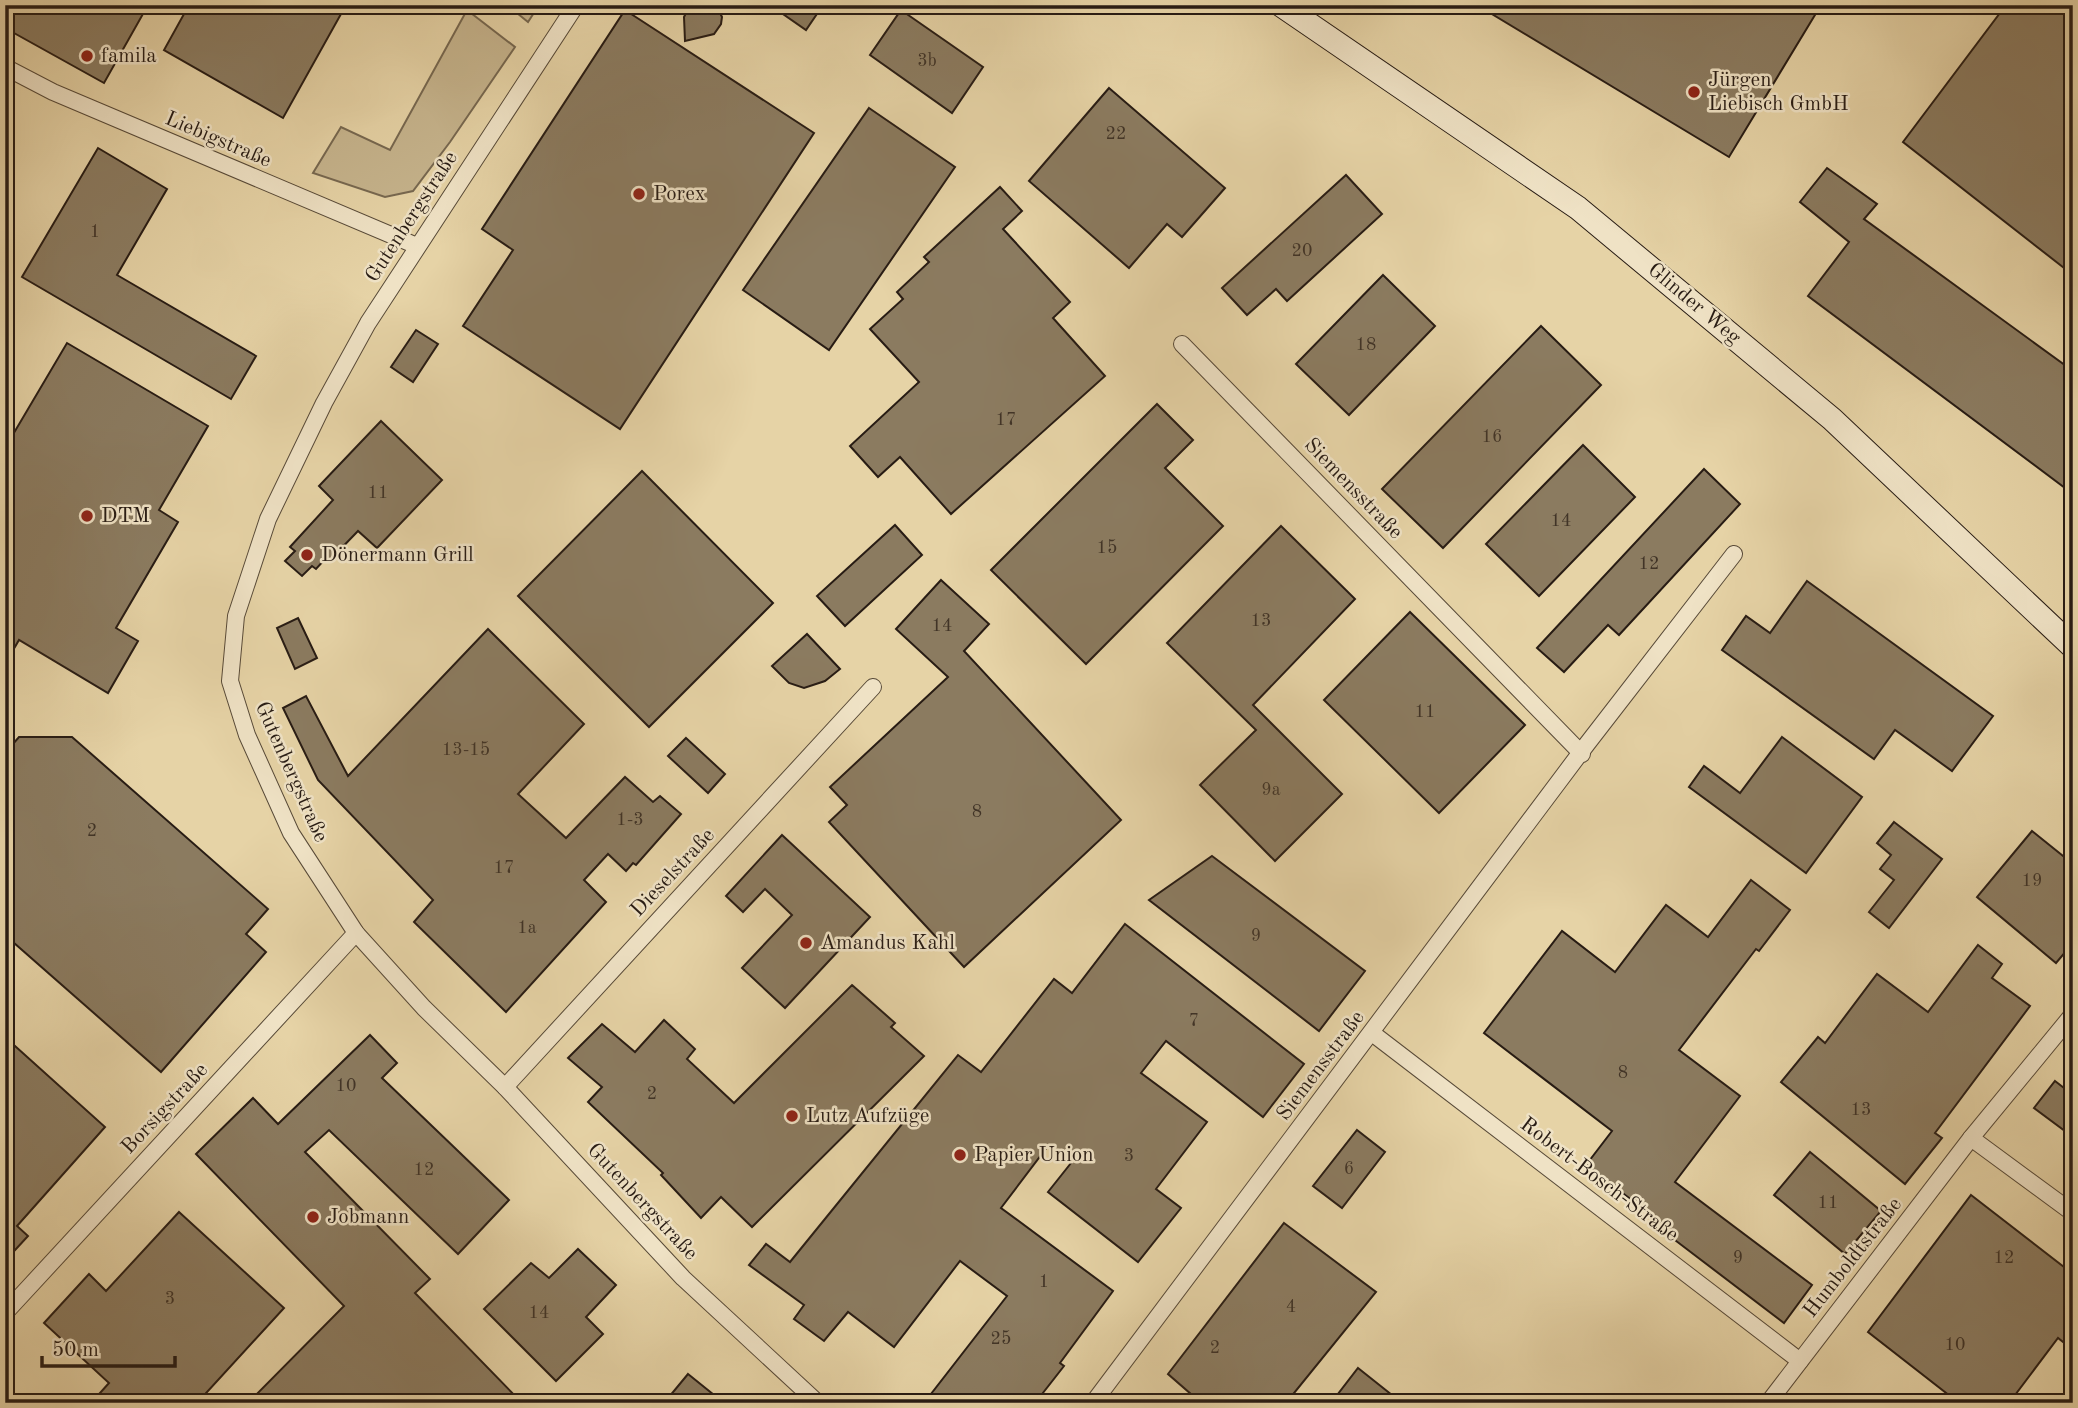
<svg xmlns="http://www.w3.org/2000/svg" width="2078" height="1408" font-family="'Old Standard TT',serif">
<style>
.green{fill:#c6b48d;stroke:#776850;stroke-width:2}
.building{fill:#8b7b60;stroke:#281c14;stroke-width:2}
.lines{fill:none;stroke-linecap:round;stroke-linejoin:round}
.street-casing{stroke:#584a38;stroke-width:18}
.secondary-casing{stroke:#281c14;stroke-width:25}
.street{stroke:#efe2c5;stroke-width:16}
.secondary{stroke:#efe2c5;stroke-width:23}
.poi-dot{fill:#8f2418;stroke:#efe2c5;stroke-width:2.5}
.labels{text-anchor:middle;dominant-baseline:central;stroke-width:5;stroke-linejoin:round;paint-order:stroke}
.number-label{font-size:18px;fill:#413427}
.poi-label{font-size:21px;fill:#281c14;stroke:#efe2c5;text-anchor:start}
.street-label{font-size:21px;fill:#281c14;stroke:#efe2c5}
</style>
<rect width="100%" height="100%" fill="#e6d3a6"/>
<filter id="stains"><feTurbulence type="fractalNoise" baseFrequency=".00286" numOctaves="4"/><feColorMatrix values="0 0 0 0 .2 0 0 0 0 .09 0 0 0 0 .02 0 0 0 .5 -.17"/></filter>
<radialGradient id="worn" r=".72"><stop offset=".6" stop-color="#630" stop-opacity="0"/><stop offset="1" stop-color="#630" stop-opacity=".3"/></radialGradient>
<g class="green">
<polygon points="507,5 539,5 528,22"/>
<polygon points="467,10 515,47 450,142 413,191 385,197 313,173 341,127 390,150"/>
</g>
<g class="building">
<polygon points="5,5 148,5 104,83 5,28"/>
<polygon points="189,5 346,5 283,118 164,50"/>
<polygon points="690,5 716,5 722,17 721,24 714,34 685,41 684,17"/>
<polygon points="770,5 823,5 806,30"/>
<polygon points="1477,5 1821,5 1729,157"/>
<polygon points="2006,5 2073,5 2073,275 1903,142"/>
<polygon points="625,10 814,133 620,429 463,326 513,250 482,229"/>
<polygon points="901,10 983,67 952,113 870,55"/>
<polygon points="1109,88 1225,188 1182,237 1167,224 1129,268 1029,181"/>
<polygon points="869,108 955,167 829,350 743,290"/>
<polygon points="98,148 167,189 117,275 256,356 231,399 22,277"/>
<polygon points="1827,168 1877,204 1864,219 2073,371 2073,494 1808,296 1849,242 1800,202"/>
<polygon points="1346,175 1382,214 1287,301 1276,289 1247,315 1222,288"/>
<polygon points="1000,187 1022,211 1003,229 1070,302 1053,318 1105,376 951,514 900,457 878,477 850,446 919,382 870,329 903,299 897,292 929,262 924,257"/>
<polygon points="1383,275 1435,326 1349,415 1296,364"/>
<polygon points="1541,326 1601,385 1443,548 1382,489"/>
<polygon points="416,330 438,344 413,382 391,367"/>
<polygon points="67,343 208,426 159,510 178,522 116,628 138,641 108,693 19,640 5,664 5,448"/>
<polygon points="1157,404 1193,440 1165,468 1223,526 1086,664 991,570"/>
<polygon points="381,421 442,480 377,548 358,531 329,561 326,558 316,569 312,566 302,576 285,561 295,551 290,547 333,500 319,486"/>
<polygon points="1583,445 1635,497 1539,596 1486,544"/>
<polygon points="1704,469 1740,504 1619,635 1608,625 1564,672 1537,648"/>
<polygon points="642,471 773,603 649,727 518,596"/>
<polygon points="895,525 922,555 845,626 817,596"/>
<polygon points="1281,526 1355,599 1253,705 1342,794 1275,861 1200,785 1256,730 1167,643"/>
<polygon points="941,580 989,624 964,651 1121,820 964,967 829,822 847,805 830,787 948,677 896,629"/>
<polygon points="1807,581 1993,716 1952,771 1895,730 1874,759 1722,650 1746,616 1770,633"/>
<polygon points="1410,612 1525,725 1439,813 1324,700"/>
<polygon points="298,618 317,658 295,669 277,628"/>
<polygon points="488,629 584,724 518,794 566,838 625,777 653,802 660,796 681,814 636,865 633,863 626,871 608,854 584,880 606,902 506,1012 414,922 433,900 318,780 283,708 306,696 348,776"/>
<polygon points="807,634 840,669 825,681 804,688 789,683 772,666"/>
<polygon points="19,737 72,737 268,909 246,934 266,952 161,1072 5,935 5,753"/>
<polygon points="1782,737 1862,797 1806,873 1689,787 1704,766 1740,793"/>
<polygon points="686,738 725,774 708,793 668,756"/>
<polygon points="1894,822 1942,859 1889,928 1869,912 1894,880 1880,869 1891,855 1877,843"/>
<polygon points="2032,831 2073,864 2073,943 2056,963 1977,897"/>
<polygon points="782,835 870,917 785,1008 742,968 792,915 765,889 743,912 726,896"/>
<polygon points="1212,856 1365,971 1319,1031 1149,900"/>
<polygon points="1751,880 1790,910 1759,951 1756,949 1679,1050 1740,1096 1675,1182 1812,1285 1784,1323 1663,1231 1667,1227 1586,1165 1612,1131 1484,1033 1562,931 1615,972 1666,905 1708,937"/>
<polygon points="1125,924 1304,1064 1263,1117 1166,1041 1141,1073 1207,1122 1156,1189 1181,1208 1138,1262 1048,1192 1071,1163 1048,1146 1001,1208 1113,1291 1060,1363 1064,1366 1035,1403 924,1403 1007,1296 960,1261 894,1347 848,1312 824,1341 794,1319 804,1305 749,1265 766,1244 790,1262 958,1055 981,1072 1054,979 1072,993"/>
<polygon points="1978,945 2002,964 1992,978 2030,1006 1935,1133 1942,1138 1905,1184 1781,1082 1818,1037 1825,1043 1877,974 1928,1012"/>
<polygon points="852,985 895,1023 891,1027 924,1056 752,1227 721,1197 701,1218 661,1175 663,1173 588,1102 602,1087 568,1058 602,1024 635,1052 664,1020 695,1049 687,1059 734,1103"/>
<polygon points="370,1035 397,1063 382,1078 509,1200 458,1254 329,1130 305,1152 430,1279 415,1293 522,1403 248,1403 344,1306 196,1154 253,1098 278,1124"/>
<polygon points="5,1037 105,1127 17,1226 28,1236 5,1261"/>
<polygon points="2055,1081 2073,1095 2073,1137 2034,1108"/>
<polygon points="1357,1130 1385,1152 1342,1208 1313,1186"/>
<polygon points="1810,1152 1881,1211 1845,1254 1774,1195"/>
<polygon points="1971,1195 2073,1274 2073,1350 2058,1338 2009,1403 1959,1403 1868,1332"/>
<polygon points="179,1212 284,1308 197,1403 91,1403 109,1383 44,1323 89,1274 106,1291"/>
<polygon points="1284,1223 1376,1292 1286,1403 1186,1403 1192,1395 1168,1374"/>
<polygon points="578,1249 616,1285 586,1317 603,1334 556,1381 484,1309 531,1263 549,1278"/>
<polygon points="1358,1368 1402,1403 1331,1403"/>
<polygon points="688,1374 724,1403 664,1403"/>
</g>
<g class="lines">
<g class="street-casing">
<g id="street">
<polyline points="576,5 368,323 324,403 268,519 236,616 230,681 247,735 291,833 356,933 424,1008 505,1087 683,1278 818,1403"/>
<polyline points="5,67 53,92 417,246"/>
<polyline points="1182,344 1582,754"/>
<polyline points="1372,1033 1800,1361"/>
<polyline points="505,1087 873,687"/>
<polyline points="1971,1138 2073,1213"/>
<polyline points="5,1313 356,933"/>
<polyline points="1093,1403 1587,744 1734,554"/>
<polyline points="1768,1403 1971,1138 2073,1014"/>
</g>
</g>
<g class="secondary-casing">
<polyline id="secondary" points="1281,5 1578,208 1832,419 2073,647"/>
</g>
<use href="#street" class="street"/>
<use href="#secondary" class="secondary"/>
</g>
<g class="poi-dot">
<circle cx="87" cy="56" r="7"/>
<circle cx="1694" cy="92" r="7"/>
<circle cx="639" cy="194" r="7"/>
<circle cx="87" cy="516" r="7"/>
<circle cx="307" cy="555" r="7"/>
<circle cx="806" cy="943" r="7"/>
<circle cx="792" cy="1116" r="7"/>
<circle cx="960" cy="1155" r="7"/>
<circle cx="313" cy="1217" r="7"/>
</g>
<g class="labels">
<g class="number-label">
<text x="927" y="61">3b</text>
<text x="1116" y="134">22</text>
<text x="95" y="232">1</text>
<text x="1302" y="251">20</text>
<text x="1366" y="345">18</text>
<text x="1006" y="420">17</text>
<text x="1492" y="437">16</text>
<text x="378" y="493">11</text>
<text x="1561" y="521">14</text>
<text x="1107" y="548">15</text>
<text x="1649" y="564">12</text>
<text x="1261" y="621">13</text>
<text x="942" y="626">14</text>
<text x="1425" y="712">11</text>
<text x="466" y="750">13-15</text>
<text x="1271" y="790">9a</text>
<text x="977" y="812">8</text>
<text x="630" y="820">1-3</text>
<text x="92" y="831">2</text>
<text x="504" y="868">17</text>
<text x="2032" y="881">19</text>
<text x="527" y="928">1a</text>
<text x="1256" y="936">9</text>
<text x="1194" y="1021">7</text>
<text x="1623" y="1073">8</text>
<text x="346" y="1086">10</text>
<text x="652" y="1094">2</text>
<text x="1861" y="1110">13</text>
<text x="1129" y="1156">3</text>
<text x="1349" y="1169">6</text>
<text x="424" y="1170">12</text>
<text x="1828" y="1203">11</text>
<text x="1738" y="1258">9</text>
<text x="2004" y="1258">12</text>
<text x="1044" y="1282">1</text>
<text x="170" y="1299">3</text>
<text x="1291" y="1307">4</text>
<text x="539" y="1313">14</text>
<text x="1001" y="1339">25</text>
<text x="1955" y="1345">10</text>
<text x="1215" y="1348">2</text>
</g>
<g class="poi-label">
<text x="101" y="56">famila</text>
<text x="1708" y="80">Jürgen<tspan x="1708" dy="24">Liebisch GmbH</tspan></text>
<text x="653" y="194">Porex</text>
<text x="101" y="516">DTM</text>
<text x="321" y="555">Dönermann Grill</text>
<text x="820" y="943">Amandus Kahl</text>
<text x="806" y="1116">Lutz Aufzüge</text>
<text x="974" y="1155">Papier Union</text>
<text x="327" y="1217">Jobmann</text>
</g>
<g class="street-label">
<text transform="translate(218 140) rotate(23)">Liebigstraße</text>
<text transform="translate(412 217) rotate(-57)">Gutenbergstraße</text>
<text transform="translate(1694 304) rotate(40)">Glinder Weg</text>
<text transform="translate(1353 489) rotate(46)">Siemensstraße</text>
<text transform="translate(291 772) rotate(66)">Gutenbergstraße</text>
<text transform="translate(673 873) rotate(-47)">Dieselstraße</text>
<text transform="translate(1321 1066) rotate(-53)">Siemensstraße</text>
<text transform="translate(165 1109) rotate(-47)">Borsigstraße</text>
<text transform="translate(1599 1180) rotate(37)">Robert-Bosch-Straße</text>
<text transform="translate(642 1202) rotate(47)">Gutenbergstraße</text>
<text transform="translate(1853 1258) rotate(-52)">Humboldtstraße</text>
</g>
</g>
<rect width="2078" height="1408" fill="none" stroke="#e6d3a6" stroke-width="28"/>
<rect x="7" y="7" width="2064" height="1394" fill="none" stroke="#281c14" stroke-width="3.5"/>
<rect x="14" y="14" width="2050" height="1380" fill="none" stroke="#281c14" stroke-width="2"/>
<path d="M42 1356v10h133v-10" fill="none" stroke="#281c14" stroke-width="3.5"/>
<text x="52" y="1356" font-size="21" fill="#281c14" stroke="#efe2c5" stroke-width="5" paint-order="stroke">50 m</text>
<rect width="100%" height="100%" filter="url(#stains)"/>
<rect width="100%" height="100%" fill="url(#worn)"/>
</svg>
